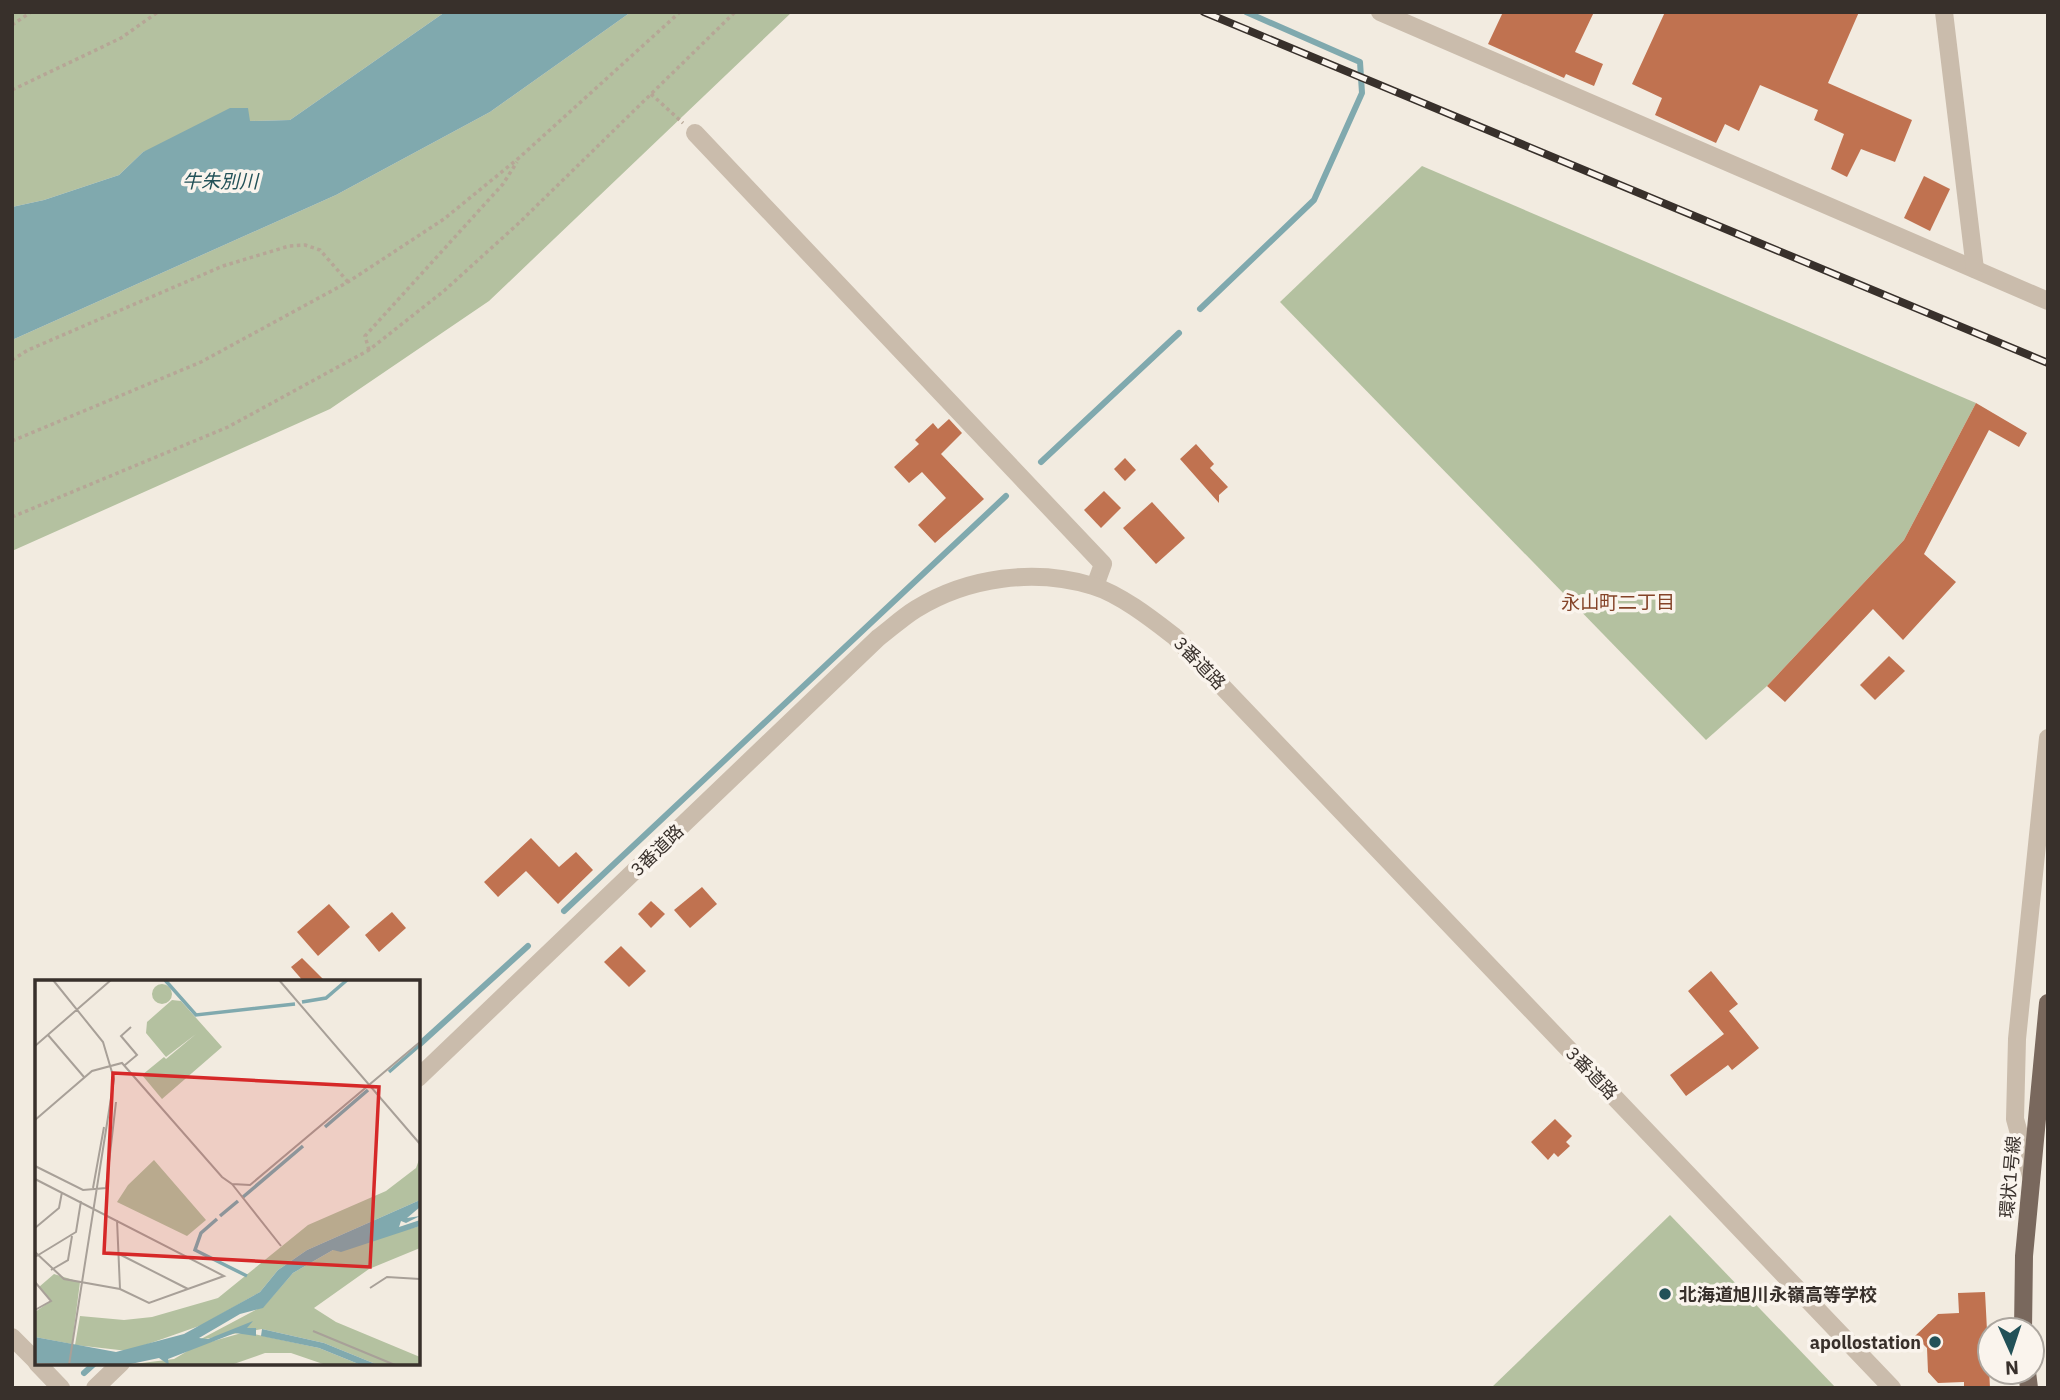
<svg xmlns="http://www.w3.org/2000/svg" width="2060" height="1400" font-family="'IBM Plex Sans','Noto Sans JP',sans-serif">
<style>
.green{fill:#b4c1a0}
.water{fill:#80a9ae}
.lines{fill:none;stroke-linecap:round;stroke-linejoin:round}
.stream{stroke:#80a9ae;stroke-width:6}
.building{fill:#c07250}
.path{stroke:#b6a696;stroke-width:3.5;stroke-dasharray:3.5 3.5;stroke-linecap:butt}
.minor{stroke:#cabcac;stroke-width:18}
.tertiary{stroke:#cabcac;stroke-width:18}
.primary{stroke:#79685d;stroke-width:18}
.rail-casing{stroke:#38302b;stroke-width:8}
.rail{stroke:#faf4ed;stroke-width:5;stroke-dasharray:16;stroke-linecap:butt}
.poi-dot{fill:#225158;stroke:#faf4ed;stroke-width:2.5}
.labels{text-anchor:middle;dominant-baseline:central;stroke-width:7;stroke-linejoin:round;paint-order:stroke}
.street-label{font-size:18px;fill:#38302b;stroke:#faf4ed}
.poi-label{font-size:18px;font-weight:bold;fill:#38302b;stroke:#faf4ed;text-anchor:start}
.water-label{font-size:19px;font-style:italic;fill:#225158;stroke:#faf4ed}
.neighbourhood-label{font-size:19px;fill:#844328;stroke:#faf4ed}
.inset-river{fill:none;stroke:#80a9ae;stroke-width:3.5}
.inset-road{fill:none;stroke:#a8a098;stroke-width:2}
.view{fill:#d62828;fill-opacity:0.15;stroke:#d62828;stroke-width:3.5}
.inset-edge{fill:none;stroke:#38302b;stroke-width:3.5}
</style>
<rect width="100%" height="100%" fill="#f2ebe0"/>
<g class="green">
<polygon points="12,12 445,12 290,120 250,121 143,152 119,175 44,200 12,207"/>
<polygon points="631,12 792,12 489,301 330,409 12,551 12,340 336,195 490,112"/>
<polygon points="1422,166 1976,403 1904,540 1767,686 1706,740 1280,302"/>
<polygon points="1670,1215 1836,1388 1491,1388"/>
</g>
<polygon class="water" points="445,12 631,12 490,112 336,195 12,340 12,207 44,200 119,175 143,152 230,108 248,108 250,121 290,120"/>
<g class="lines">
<g class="stream">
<polyline points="1200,309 1314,200 1362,93 1360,62 1246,12"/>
<polyline points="1041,462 1179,333"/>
<polyline points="564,911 1006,496"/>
<polyline points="420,1044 528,946"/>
<polyline points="84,1373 95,1363"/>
</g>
</g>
<g class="building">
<polygon points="1503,12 1594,12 1575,52 1603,64 1594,86 1566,74 1564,78 1488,44"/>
<polygon points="1665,12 1859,12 1828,83 1912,120 1895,162 1861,149 1847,177 1831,169 1844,134 1814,120 1818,110 1760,85 1739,131 1725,124 1716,143 1655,115 1662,98 1632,84"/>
<polygon points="1924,176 1950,189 1930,231 1904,218"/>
<polygon points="1976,403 2027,433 2019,447 1989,430 1924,554 1956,582 1903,640 1873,609 1785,702 1767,686 1904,540"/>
<polygon points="949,419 962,433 941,454 984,499 935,543 918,525 946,498 922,472 909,483 894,467 919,444 915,440 933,423 938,429"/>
<polygon points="1196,444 1214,464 1210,468 1228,487 1219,495 1219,503 1180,459"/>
<polygon points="1125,458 1136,470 1125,481 1114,469"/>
<polygon points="1104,491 1121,508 1101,528 1084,510"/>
<polygon points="1152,502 1185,538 1156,564 1123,528"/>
<polygon points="1889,656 1905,671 1875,700 1860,685"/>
<polygon points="531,838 559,867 576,852 593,870 558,904 526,871 498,897 484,882"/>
<polygon points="702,887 717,904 690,928 674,910"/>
<polygon points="651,901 665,914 651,928 638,914"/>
<polygon points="329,904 350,927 318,956 297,932"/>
<polygon points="392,912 406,928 379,952 365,935"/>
<polygon points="621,946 646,971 629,987 604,962"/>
<polygon points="302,958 326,982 304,982 291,967"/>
<polygon points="1711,971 1738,1004 1729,1011 1759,1048 1732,1070 1728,1065 1686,1096 1670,1075 1724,1034 1688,991"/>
<polygon points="1555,1119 1572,1136 1566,1142 1570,1146 1558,1157 1554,1153 1548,1160 1531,1142"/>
<polygon points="1985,1292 1990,1388 1964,1388 1964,1382 1938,1383 1928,1372 1927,1348 1915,1336 1938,1314 1959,1313 1958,1293"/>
</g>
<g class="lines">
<g class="path">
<polyline points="12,25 31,12"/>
<polyline points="12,90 121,38 158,12"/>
<polyline points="651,94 683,123"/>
<polyline points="369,350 365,336 503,184 517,162"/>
<polyline points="12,360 28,350 223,266 289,246 305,245 320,250 348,282"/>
<polyline points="12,441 201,362 348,282 444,219 520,157 680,12"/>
<polyline points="12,517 228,427 369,350 445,290 520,222 735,12"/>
</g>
<g class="minor">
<polyline points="1380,12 2048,301"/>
<polyline points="1944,12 1975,269"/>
<polyline points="695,133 1103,564 1095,586"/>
<path d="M418 1078 878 638C890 629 903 617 916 609 968 577 1035 568 1093 586 1120 594 1153 620 1175 637L1892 1388"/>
<polyline points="2031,1176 2015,1119 2017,1039 2048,738"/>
<polyline points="95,1388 121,1363"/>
</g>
<g class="tertiary">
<polyline points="12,1337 37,1362"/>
<polyline points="37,1363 61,1388"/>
</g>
<g class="primary">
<polyline points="2023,1330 2024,1256 2048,1003"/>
<polyline points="2027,1372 2029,1388"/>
</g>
<g class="rail-casing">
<polyline id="rail" points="1204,12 2048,363"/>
</g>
<use href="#rail" class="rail"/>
</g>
<g class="poi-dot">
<circle cx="1665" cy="1294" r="7"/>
<circle cx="1935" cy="1342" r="7"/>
</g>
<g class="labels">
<g class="street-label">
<text transform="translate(1200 663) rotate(46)">3番道路</text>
<text transform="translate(657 850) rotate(-44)">3番道路</text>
<text transform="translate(1592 1073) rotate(46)">3番道路</text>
<text transform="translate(2010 1177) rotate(-85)">環状1号線</text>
</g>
<g class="poi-label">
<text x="1679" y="1294">北海道旭川永嶺高等学校</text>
<text x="1921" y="1342" text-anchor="end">apollostation</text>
</g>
<g class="water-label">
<text x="220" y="181">牛朱別川</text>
</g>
<g class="neighbourhood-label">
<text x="1618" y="602">永山町二丁目</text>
</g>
</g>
<g transform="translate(35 980)">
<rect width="385" height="385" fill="#f2ebe0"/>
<path d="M117 14a10 10 0 1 1 20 0a10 10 0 1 1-20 0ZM137 20 146 21 187 67 127 119 107 95 129 77 131 79 161 54 131 77 111 53 112 42ZM385 177V220L272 270 243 290 225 312 167 345 93 371 40 365 45 336 89 340 117 337 183 318 273 245 351 211 381 188ZM119 180 171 240 152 256 82 222 93 205ZM385 246V268L334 289 279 328 301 342 385 377V385H343L289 363 227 349 164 360 230 325 258 293 298 270ZM19 294 45 302 37 364 0 357V332L16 321 4 307ZM210 352 284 368 326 385H291L256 373H230L196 385H91L139 379 161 366Z" fill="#b4c1a0"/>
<path d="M385 220V227L372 238 385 236 371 243 366 241 364 247 385 240V246L306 272 298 270 258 293 228 328 205 334 164 358 173 359 218 341 212 348H221V356L200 353 133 379 134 385 124 378 91 385 0 383V357L81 372 149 354 225 312 243 290 272 270ZM227 349 289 363 343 385H326L284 368 226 356Z" fill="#80a9ae"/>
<path class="inset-river" d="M130 0 161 35 260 24M267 22 291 18 312 0M354 92 385 65M290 147 333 110M208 217 268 166M185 236 203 221M182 239 166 253 160 270 212 296"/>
<path class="inset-road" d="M18 0 68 62 79 99 34 385M244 0 385 164M13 55 49 97M0 66 76 0M90 85 102 75 86 56 96 47M0 140 57 91 87 83 187 197 197 204 215 205 385 62M0 186 48 210 71 208 81 122M0 199 189 296 114 323 85 309 29 299 0 272M197 204 246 266M58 208 69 147M82 240 85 309M0 248 24 228 27 212M84 274 153 309M0 277 41 252 46 221M16 290 33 280 37 256M0 302 16 321 0 330M335 308 352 297 385 299M278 351 360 385"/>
<path class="view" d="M78 93 344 107 335 287 69 273Z"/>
<rect width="385" height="385" class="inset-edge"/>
</g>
<rect width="2060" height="1400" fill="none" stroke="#38302b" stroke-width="28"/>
<g transform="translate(2011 1351) rotate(177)"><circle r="33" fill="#faf4ed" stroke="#aca69f" stroke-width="2"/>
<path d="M0-5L12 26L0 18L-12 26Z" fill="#225158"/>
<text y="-10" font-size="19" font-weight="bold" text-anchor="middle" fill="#38302b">N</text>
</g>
</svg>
